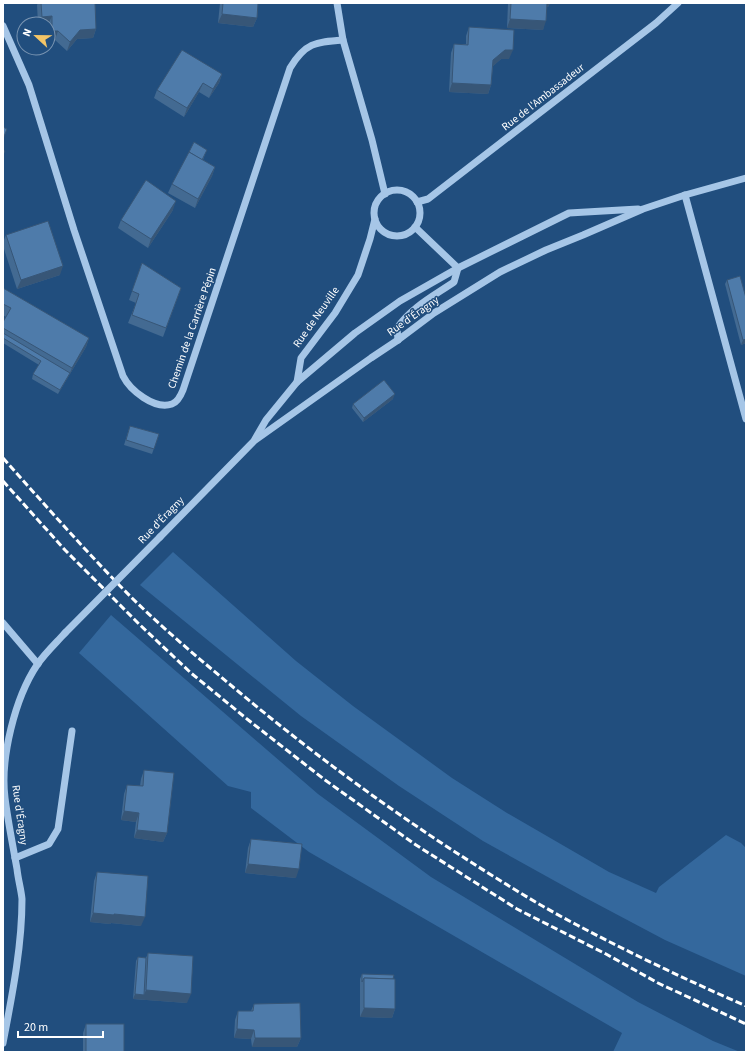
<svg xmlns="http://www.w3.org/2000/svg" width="749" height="1055" font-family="'Source Sans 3',sans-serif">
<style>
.green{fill:#34689d}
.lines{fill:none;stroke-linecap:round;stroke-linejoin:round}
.minor{stroke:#a6c6e7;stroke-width:7}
.rail{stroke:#fff;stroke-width:3;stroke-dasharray:7 3;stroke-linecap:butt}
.minor-bridge{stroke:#a6c6e7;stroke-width:7}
.wall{fill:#436a92}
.shaded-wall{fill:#375677}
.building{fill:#4e7baa;stroke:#375677}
.labels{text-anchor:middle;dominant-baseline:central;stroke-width:3;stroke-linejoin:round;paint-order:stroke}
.street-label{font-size:11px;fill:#fff;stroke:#214e7e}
</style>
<rect width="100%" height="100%" fill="#214e7e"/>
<g class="green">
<polygon points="173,552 296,661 353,706 452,778 507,813 609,872 656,893 659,887 726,835 741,843 746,848 746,976 665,940 582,896 483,841 399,786 301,716 140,585"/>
<polygon points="111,615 318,794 431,877 638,1002 713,1041 740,1052 613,1052 622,1033 309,852 251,808 251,792 228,786 79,653"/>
</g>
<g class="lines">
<g class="minor">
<polyline points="337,3 343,40 372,140 385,194"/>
<path d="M3 26 29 85 74 230 123 376C130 390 154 410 172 404 178 402 181 395 183 390L290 68C305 43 315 42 343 40"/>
<circle cx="397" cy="213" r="23"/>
<polyline points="685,195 746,419"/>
<polyline points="417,202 428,199 656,23 678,3"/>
<polyline points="415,227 458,268"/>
<path d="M398 340 397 328C412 307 432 297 454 282L458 268"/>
<polyline points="297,382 301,358 335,313 358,275 370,239 375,219"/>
<polyline points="255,439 266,420 297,382 355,333 400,301 458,268 569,213 638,209"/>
<polyline points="160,537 254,441 371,358 398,340 434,313 500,272 546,250 583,235 643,209 685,195 746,178"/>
<polyline points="3,623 38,664"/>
<polyline points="15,858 49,844 58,829 72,731"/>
<path d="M3 1043C12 996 22 947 22 899 21 889 18 879 17 869 13 846 8 822 5 798 0 758 15 698 37 665 45 653 56 643 65 633"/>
</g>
<g class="rail">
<path d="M3 458C46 506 88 554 133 599 167 632 203 662 239 692 306 748 376 800 449 848 491 875 533 902 577 925 632 954 689 981 746 1006"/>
<polyline points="3,481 65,550 139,624 191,673 247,719 325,780 416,845 517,909 606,954 658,983 746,1024"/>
</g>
<polyline class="minor-bridge" points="65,633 160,537"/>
</g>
<g class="wall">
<polygon points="38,3 95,3 96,29 93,38 77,39 67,51 55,40 49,40 48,24 38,24 37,5"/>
<polygon points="220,3 258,3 257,18 253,27 218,23"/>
<polygon points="508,3 550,3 548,7 547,7 543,30 507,28"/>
<polygon points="469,27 509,59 501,59 493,66 491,85 488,94 449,92 451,53 454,44 466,44 466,36"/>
<polygon points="222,74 219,83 209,98 199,92 184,117 154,98 157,90"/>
<polygon points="205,154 203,160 215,167 212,176 195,208 168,193 172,184"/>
<polygon points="173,210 148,248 118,228 121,220"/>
<polygon points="6,235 60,275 17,289 3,246 3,242"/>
<polygon points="142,263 181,288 163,337 128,323 136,303 129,300"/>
<polygon points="727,280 746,343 741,345 725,284"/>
<polygon points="3,288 89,338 86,347 58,394 32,379 33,374 39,365 3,343 3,322 6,317 3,315"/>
<polygon points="393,399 363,422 352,408 353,404"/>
<polygon points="130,426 159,434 152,454 124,445"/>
<polygon points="144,770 167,833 163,842 134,838 136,822 121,820 124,794 127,785 140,786 141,779"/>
<polygon points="251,839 296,878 245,873 248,848"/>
<polygon points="97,872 141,926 111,923 110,924 90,922 94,881"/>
<polygon points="148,953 187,1003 133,999 136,961 138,957 146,958"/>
<polygon points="362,974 393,979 395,1009 392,1018 360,1017 360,979"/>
<polygon points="254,1004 301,1038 297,1047 252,1047 251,1039 234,1038 235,1020 238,1011 251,1011"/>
<polygon points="86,1024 124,1052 83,1052 83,1033"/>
</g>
<g class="shaded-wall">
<polygon points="545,3 550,3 548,7 544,7"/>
<polygon points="222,14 257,18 253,27 218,23"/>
<polygon points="52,16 48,25 48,24 39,24 42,17"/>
<polygon points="510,19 546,21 543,30 507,28"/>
<polygon points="96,29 93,38 77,39 67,51 70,42 80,30"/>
<polygon points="52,31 58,31 55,40 49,40"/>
<polygon points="505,50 513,50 509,59 501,59 490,69 493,60"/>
<polygon points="222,74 219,83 209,98 213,89"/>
<polygon points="203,83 199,92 184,117 187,108"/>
<polygon points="452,83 491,85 488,94 449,92"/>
<polygon points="215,167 212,176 195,208 198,199"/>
<polygon points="176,201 173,210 148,248 151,239"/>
<polygon points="63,266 60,275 17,289 21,280"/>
<polygon points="89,338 86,347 58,394 60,390 70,373 72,368"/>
<polygon points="746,339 746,343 741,345 743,340"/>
<polygon points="395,394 393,399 363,422 364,418"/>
<polygon points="124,811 139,813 136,822 121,820"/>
<polygon points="137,830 167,833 163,842 134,838"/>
<polygon points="248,864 299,869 296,878 245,873"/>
<polygon points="93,913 114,914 145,917 141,926 111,923 110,924 90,922"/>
<polygon points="146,990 191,994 187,1003 133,999 135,994 144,995"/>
<polygon points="364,1008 395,1009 392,1018 360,1017"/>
<polygon points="237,1029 254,1030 251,1039 234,1038"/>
<polygon points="255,1038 301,1038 297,1047 252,1047"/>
</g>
<g class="building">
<polygon points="41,3 95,3 96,29 80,30 70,42 58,31 52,31 52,16 42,17"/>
<polygon points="223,3 258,3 257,18 222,14"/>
<polygon points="511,3 547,3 546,21 510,19"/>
<polygon points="469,27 514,30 513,50 505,50 493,60 491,85 452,83 454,44 468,45"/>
<polygon points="182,50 222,74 213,89 203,83 187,108 157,90"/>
<polygon points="3,127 7,129 3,139"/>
<polygon points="194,142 207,150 202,160 189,152"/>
<polygon points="3,150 5,151 3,155"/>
<polygon points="189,152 215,167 198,199 172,184"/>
<polygon points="146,180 176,201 151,239 121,220"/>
<polygon points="48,221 63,266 21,280 6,235"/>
<polygon points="142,263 181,288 166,328 132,315 139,294 132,291"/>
<polygon points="740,276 746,298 746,339 743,340 727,280"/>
<polygon points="3,288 89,338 72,368 3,328 3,322 11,308 3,304"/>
<polygon points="3,333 70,373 60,390 33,374 41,361 3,338"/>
<polygon points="384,380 395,394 364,418 353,404"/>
<polygon points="130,426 159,434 154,449 126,440"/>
<polygon points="144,770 174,773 167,833 137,830 139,813 124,811 127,785 143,786"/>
<polygon points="251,839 302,844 299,869 248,864"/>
<polygon points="97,872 148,876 145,917 114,914 114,915 93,913"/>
<polygon points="148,953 193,956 191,994 146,990"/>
<polygon points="138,957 146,958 144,995 135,994"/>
<polygon points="362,974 394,975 393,979 364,978 362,982"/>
<polygon points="364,978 395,979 395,1009 364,1008"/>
<polygon points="300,1003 301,1038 255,1038 254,1030 237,1029 238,1011 253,1011 254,1004"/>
<rect x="86" y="1024" width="38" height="28"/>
</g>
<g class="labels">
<g class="street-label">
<text transform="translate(543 97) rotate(-38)">Rue de l'Ambassadeur</text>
<text transform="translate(413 316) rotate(-35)">Rue d'Éragny</text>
<text transform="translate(316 317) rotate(-55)">Rue de Neuville</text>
<text transform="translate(192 328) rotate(-71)">Chemin de la Carrière Pépin</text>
<text transform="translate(161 520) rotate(-46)">Rue d'Éragny</text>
<text transform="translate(20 815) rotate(82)">Rue d'Éragny</text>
</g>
</g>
<rect width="749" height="1055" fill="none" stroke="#ffffff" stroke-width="8"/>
<g transform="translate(36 36) rotate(292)"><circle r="19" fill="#214e7e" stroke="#7a95b2"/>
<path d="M0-3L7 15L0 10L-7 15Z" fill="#f3c567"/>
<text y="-6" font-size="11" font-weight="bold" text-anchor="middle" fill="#ffffff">N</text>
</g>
<path d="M18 1031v6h85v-6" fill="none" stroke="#ffffff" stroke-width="2"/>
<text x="24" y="1031" font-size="12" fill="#ffffff" stroke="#214e7e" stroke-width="3" paint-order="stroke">20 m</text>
</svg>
